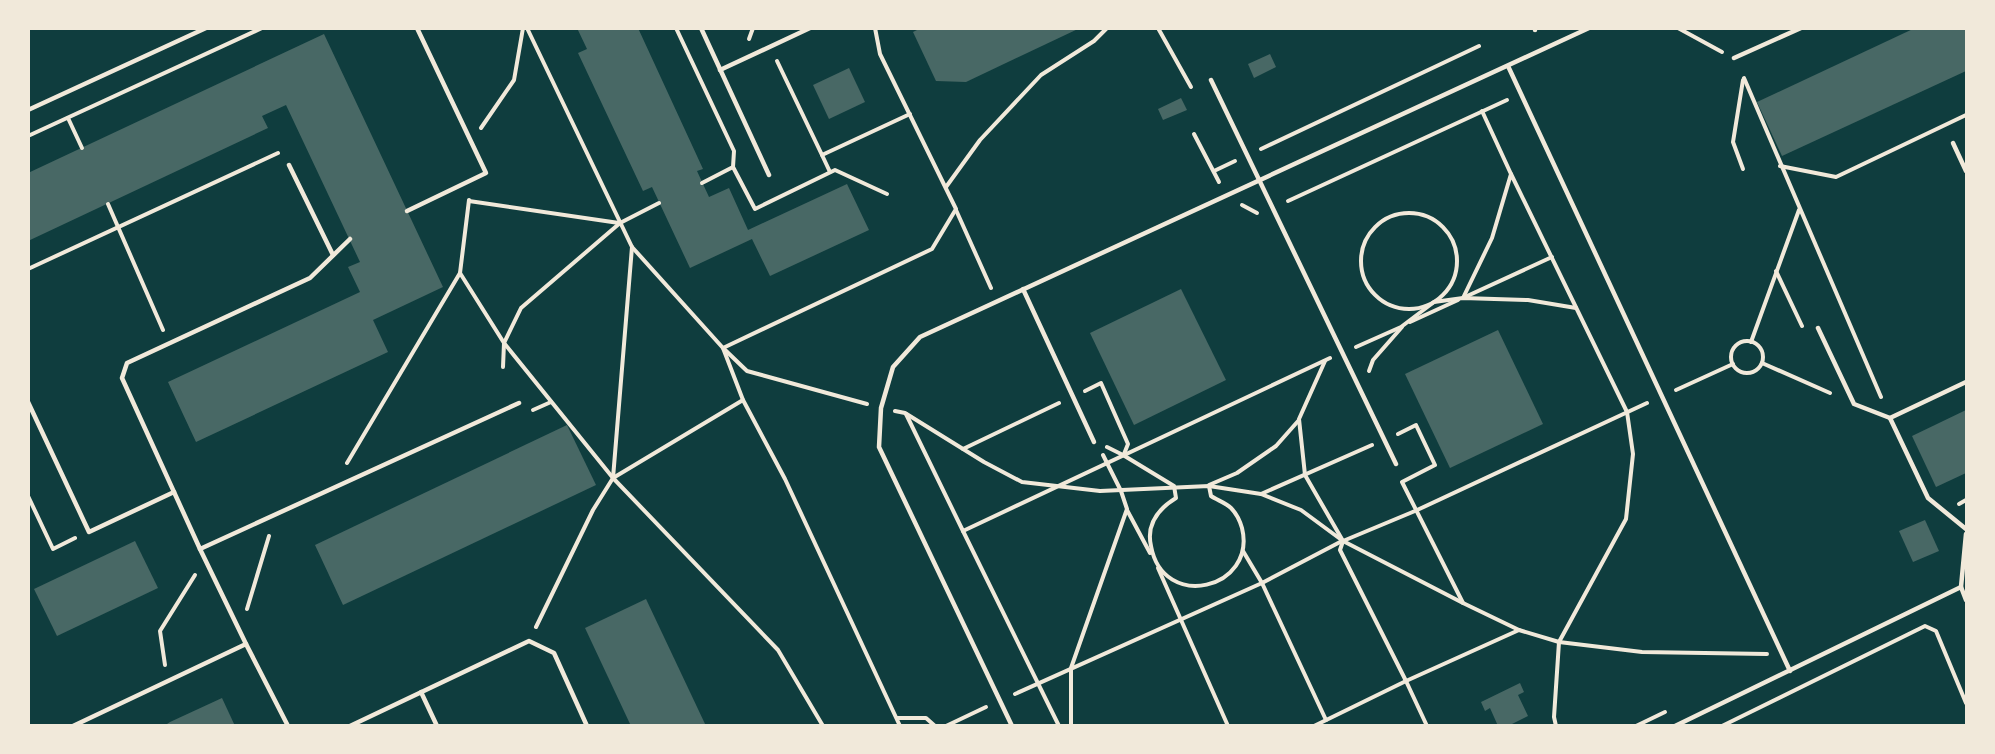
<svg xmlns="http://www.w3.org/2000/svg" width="1995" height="754" font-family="Montserrat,sans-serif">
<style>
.building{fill:#486865}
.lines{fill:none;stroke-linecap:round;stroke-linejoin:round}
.path{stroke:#f1e9da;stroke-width:4}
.service{stroke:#f1e9da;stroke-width:4.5}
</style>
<rect width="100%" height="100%" fill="#0f3d3e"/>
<g class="building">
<polygon points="577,28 638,28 703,169 697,171 709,197 729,188 748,230 847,184 869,230 770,276 752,239 690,268 652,187 643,191 578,53 587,49"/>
<polygon points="921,28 1080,28 966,82 936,81 913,32"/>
<polygon points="1915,28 1966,28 1966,71 1782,156 1757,102"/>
<polygon points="324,34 443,287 373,320 388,352 196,442 168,382 360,292 348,267 360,262 286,105 262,116 268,128 28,241 28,173"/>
<polygon points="1270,54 1276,67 1254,78 1248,64"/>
<polygon points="849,68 865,102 829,119 813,85"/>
<polygon points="1181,98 1187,110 1163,120 1158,109"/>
<polygon points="1181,289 1226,380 1134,425 1090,333"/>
<polygon points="1498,330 1543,424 1450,468 1405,374"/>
<polygon points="1966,410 1966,473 1936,487 1912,436"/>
<polygon points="567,425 596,485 343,605 315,545"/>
<polygon points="1925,520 1939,551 1913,562 1899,531"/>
<polygon points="135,541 158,588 57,636 34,589"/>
<polygon points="646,599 706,726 631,726 585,628"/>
<polygon points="1520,683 1524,692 1518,695 1528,716 1508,726 1498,726 1490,708 1485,711 1481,702"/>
<polygon points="222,698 235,726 164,726 170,722"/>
</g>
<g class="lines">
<g class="path">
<polyline points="527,28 632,247 723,348 743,400 785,479 900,726"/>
<polyline points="676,28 734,151 733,167 702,183"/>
<polyline points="1158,28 1191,87"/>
<polyline points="1678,28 1722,52"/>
<polyline points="749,39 753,28"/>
<polyline points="777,61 822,155"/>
<polyline points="1744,78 1881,397"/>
<polyline points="1743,80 1733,142 1743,169"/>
<polyline points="1482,111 1511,174"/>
<polyline points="68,118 82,148"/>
<polyline points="481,128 514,80 523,28"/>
<polyline points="1194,134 1219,182"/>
<polyline points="28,136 262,28"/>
<polyline points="1261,149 1479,46"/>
<polyline points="1780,166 1836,177 1966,115"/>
<polyline points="733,167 755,209 835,170 887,194"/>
<polyline points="1214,171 1235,161"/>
<polyline points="830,172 822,155 910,114"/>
<polyline points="946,187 980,140 1041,75 1094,41 1107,28"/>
<polyline points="469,201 619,223"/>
<polyline points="1288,201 1507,100"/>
<polyline points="108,204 163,330"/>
<polyline points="1242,205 1257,213"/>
<polyline points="956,210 991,288"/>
<circle cx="1409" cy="261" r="48"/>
<polyline points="28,269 278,153"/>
<polyline points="1776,271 1802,326"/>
<polyline points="460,273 469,200"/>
<polyline points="1465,297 1552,257"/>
<polyline points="1463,298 1492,238 1511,174 1627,412 1633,454 1626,519 1559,642 1554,717 1556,726"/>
<polyline points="1410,322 1458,300"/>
<circle cx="1747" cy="357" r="16"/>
<polyline points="1751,342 1799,210"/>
<polyline points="1356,347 1401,327 1434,302 1463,298 1528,300 1576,308"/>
<polyline points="1325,361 1299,419 1305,475 1343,541 1340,550 1406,681 1519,630"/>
<polyline points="1762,363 1830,393"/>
<polyline points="503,367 504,343 521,308 620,223 659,203"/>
<polyline points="1369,371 1373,360 1402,327"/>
<polyline points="1676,390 1733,364"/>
<polyline points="1085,391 1101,383 1128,444 1124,454"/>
<polyline points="867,404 747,371 723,348 932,249 956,209 880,54 875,28"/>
<polyline points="533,410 551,402"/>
<polyline points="895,411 905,413 984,462 1022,482 1100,491 1209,486 1261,494 1301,510 1343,541"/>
<polyline points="906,414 963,531 1330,358"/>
<polyline points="1398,434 1416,425 1435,465 1402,482 1463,603 1519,630 1559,642 1642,652 1767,654"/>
<path d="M1107 447 1123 455 1174 486 1176 498C1158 509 1146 524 1151 546 1163 612 1257 589 1242 528 1240 521 1236 513 1231 508 1226 503 1217 500 1211 496L1209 486"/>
<polyline points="963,449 1059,403"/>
<polyline points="347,463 460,273 504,343 613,478 778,650 823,726"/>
<polyline points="613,478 632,247"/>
<polyline points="1209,485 1237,473 1276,446 1299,420"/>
<polyline points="1261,494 1372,445"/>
<polyline points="28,496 53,549 75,538"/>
<polyline points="1959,504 1966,500"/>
<polyline points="1127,510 1150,553"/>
<polyline points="963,531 1059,726"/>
<polyline points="1243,551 1262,583 1326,720"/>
<polyline points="1158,568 1228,726"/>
<polyline points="1463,603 1343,541 1415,511 1647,403"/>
<polyline points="247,609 269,536"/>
<polyline points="536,627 593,510 613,478 743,400"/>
<polyline points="165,665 160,631 195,575"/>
<polyline points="1015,694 1262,583 1342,541"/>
<polyline points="897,718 926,718 935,726"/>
<polyline points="946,726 986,707"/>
<polyline points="1071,726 1071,668 1127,509 1121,491 1103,455"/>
<polyline points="1314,726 1406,681 1427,726"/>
<polyline points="1636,726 1665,712"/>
<polyline points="1722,726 1925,626 1936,631 1966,703"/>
</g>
<g class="service">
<polyline points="701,28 769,175"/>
<polyline points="1535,28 1535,30"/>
<polyline points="1734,58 1801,28"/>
<polyline points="1508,66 1790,671"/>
<polyline points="720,70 810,28"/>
<polyline points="1211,80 1396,464"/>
<polyline points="28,110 206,28"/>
<polyline points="1953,143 1966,171"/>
<polyline points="289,165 333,255"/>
<polyline points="407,211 486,173 417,28"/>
<polyline points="1023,289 1094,442"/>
<polyline points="1818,328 1854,404 1890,418 1928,498 1966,529"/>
<polyline points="28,402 89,532 174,492"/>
<polyline points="1890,418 1966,382"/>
<polyline points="1966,534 1961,587 1966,600"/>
<polyline points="200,549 519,403"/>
<polyline points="246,644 288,726"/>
<polyline points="421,692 437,726"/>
<polyline points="73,726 246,644 200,549 122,378 127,363 310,278 350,239"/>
<polyline points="350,726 529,641 554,653 587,726"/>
<polyline points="1012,726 879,447 881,408 893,367 920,337 1589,28"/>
<polyline points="1675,726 1961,587"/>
</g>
</g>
<rect width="1995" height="754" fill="none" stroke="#f1e9da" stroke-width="60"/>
</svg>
